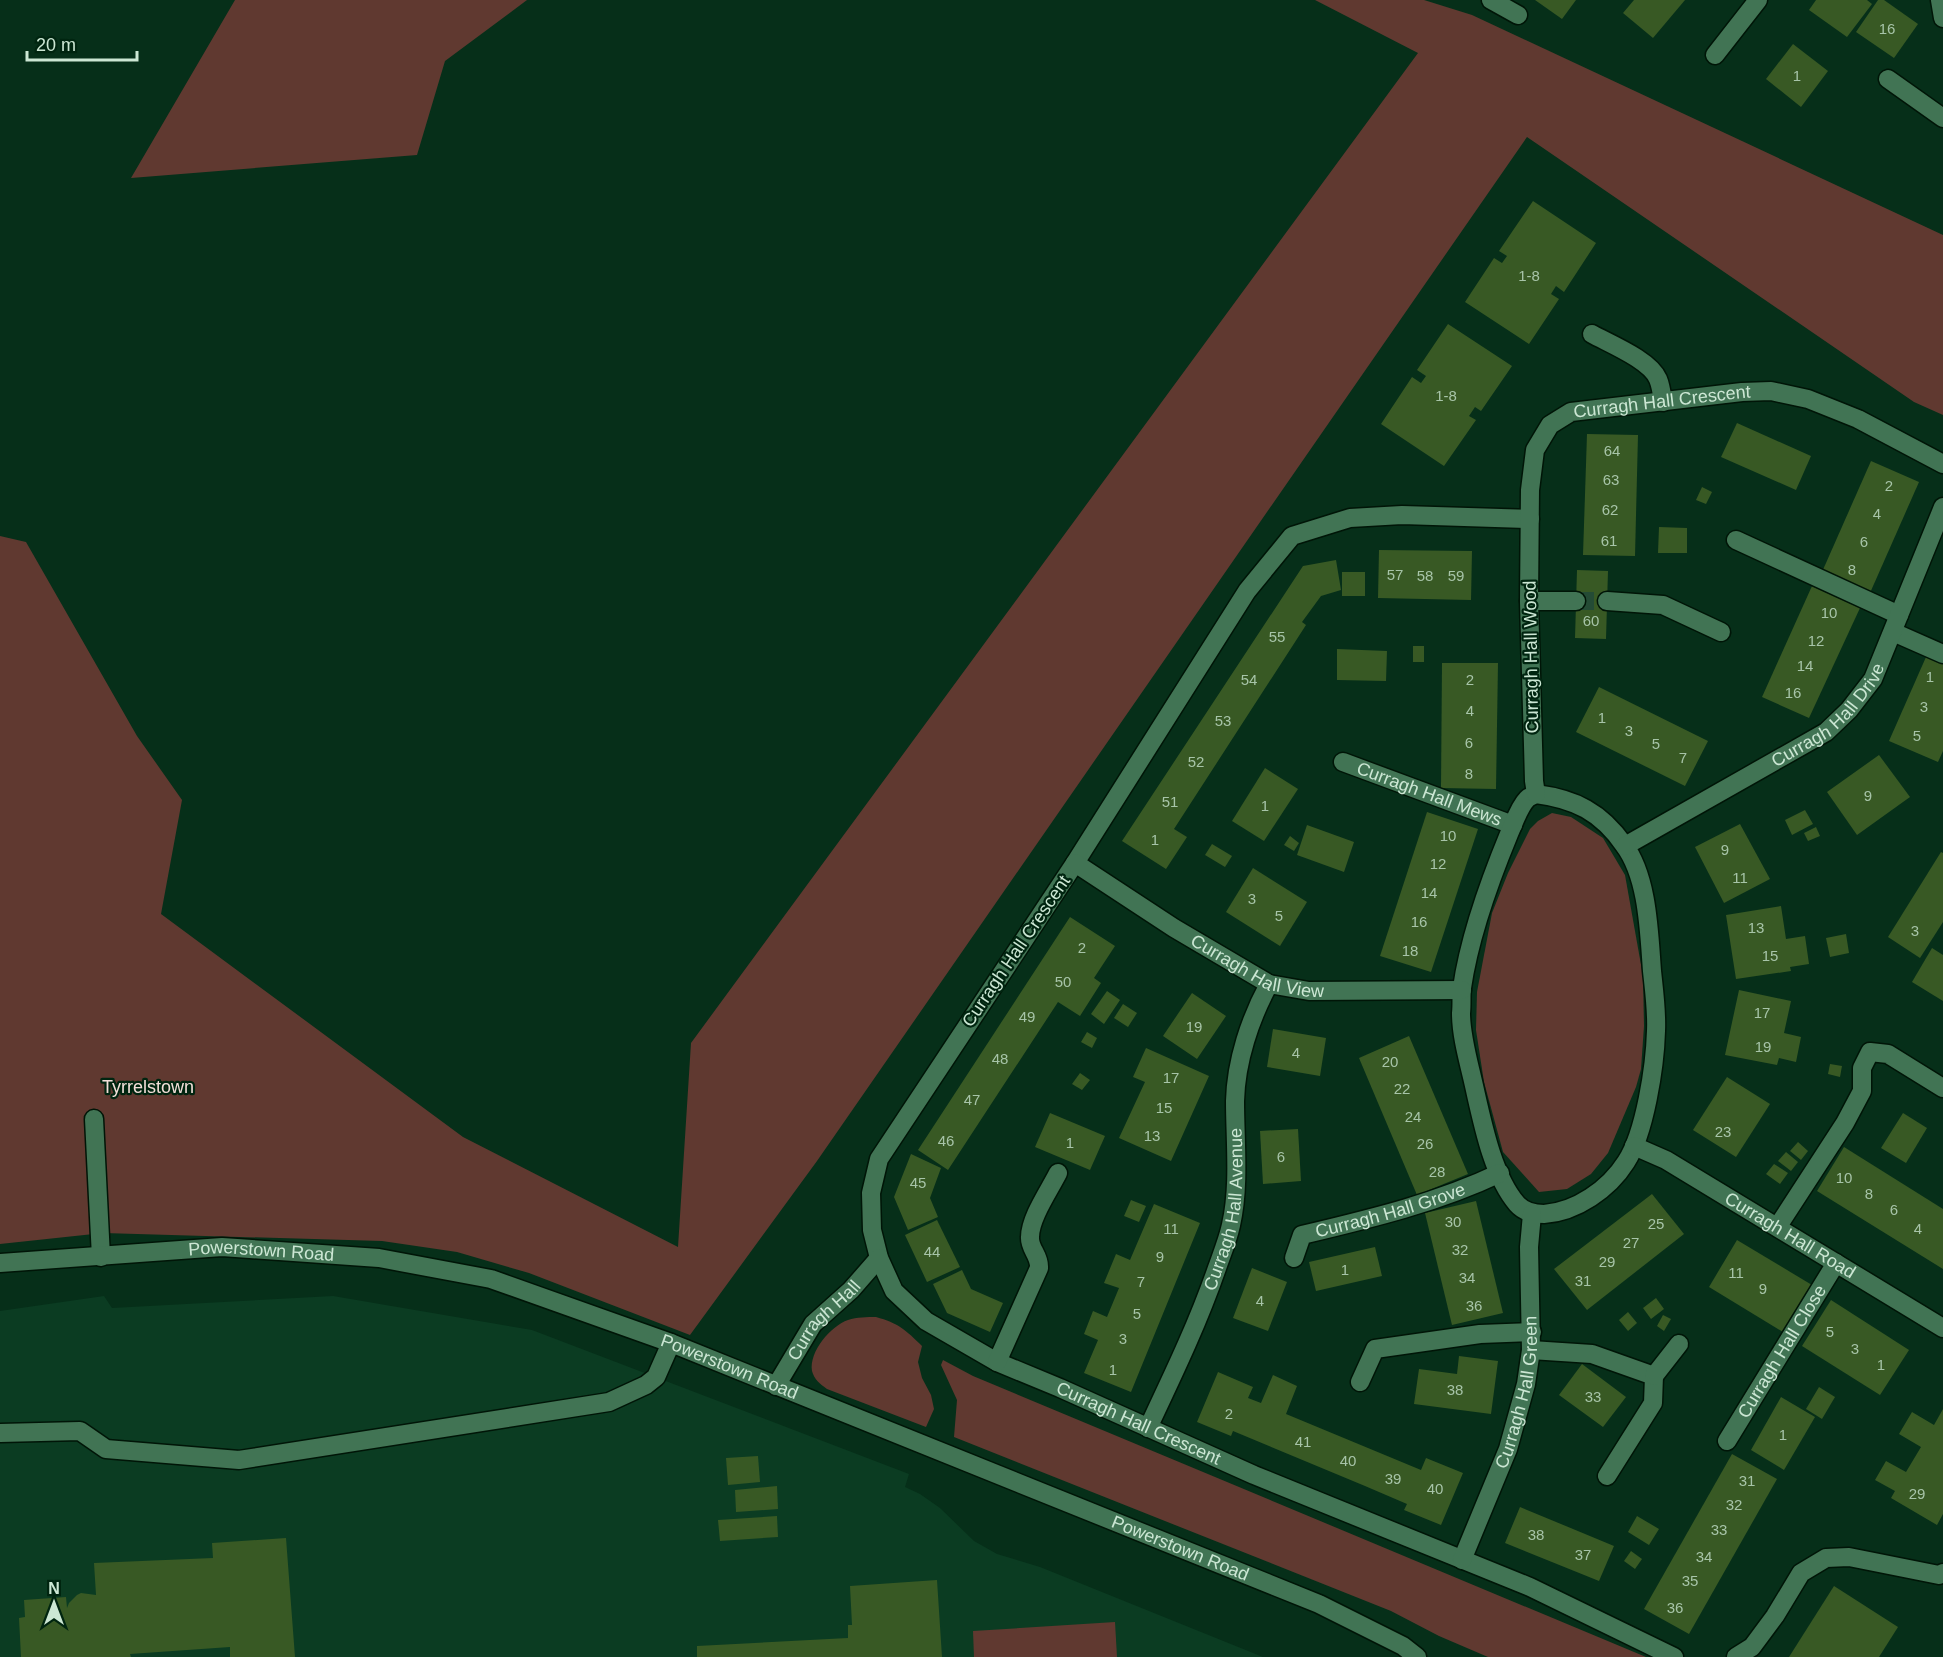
<svg xmlns="http://www.w3.org/2000/svg" width="1943" height="1657" font-family="Helvetica,sans-serif">
<style>
.built{fill:#0b3c22}
.green{fill:#603930}
.building{fill:#385924}
.lines{fill:none;stroke-linecap:round;stroke-linejoin:round}
.minor-tunnel{stroke:#244b35;stroke-width:18;stroke-dasharray:18 9;stroke-linecap:butt}
.minor-casing{stroke:#001507;stroke-width:21}
.minor{stroke:#417454;stroke-width:18}
.labels{text-anchor:middle;dominant-baseline:central;stroke-width:4.5;stroke-linejoin:round;paint-order:stroke}
.number-label{font-size:15px;fill:#a7c4a8}
.street-label{font-size:18px;fill:#cce7d4;stroke:#002510}
.park-label{font-size:18px;fill:#f2ded8;stroke:#002510}
</style>
<rect width="100%" height="100%" fill="#062f19"/>
<polygon class="built" points="104,1296 112,1308 333,1296 532,1330 909,1474 905,1487 920,1494 940,1508 974,1541 997,1554 1040,1567 1263,1657 0,1657 0,1311"/>
<g class="green">
<polygon points="235,0 527,0 445,61 417,155 131,178"/>
<polygon points="1315,0 1424,0 1472,15 1943,235 1943,415 1914,402 1527,137 817,1161 690,1335 529,1273 457,1252 382,1241 103,1233 0,1244 0,536 26,542 137,736 182,800 161,914 463,1137 678,1247 691,1043 1418,53"/>
<polygon points="1552,813 1571,817 1603,838 1625,875 1643,976 1644,1026 1641,1069 1636,1087 1608,1153 1591,1174 1567,1189 1539,1192 1503,1152 1484,1082 1476,1030 1477,992 1492,913 1508,873 1530,829 1538,821"/>
<path d="M876 1317C898 1323 906 1330 922 1346L918 1362 922 1378 931 1395 934 1409 926 1427 827 1389C820 1384 814 1379 812 1371 809 1351 831 1326 848 1320 857 1317 867 1317 876 1317Z"/>
<polygon points="943,1360 973,1376 1646,1657 1488,1657 1439,1636 1391,1611 954,1437 957,1400 941,1365"/>
<polygon points="1115,1622 1117,1657 974,1657 973,1631"/>
</g>
<g class="building">
<polygon points="1535,0 1576,0 1562,19"/>
<polygon points="1634,0 1685,0 1653,38 1623,13"/>
<polygon points="1816,0 1867,0 1872,4 1847,37 1809,10"/>
<polygon points="1878,0 1884,0 1918,24 1894,58 1856,32"/>
<polygon points="1793,44 1828,71 1801,107 1766,79"/>
<polygon points="1533,201 1596,243 1564,292 1556,286 1551,294 1559,299 1529,344 1465,302 1494,258 1502,263 1507,256 1499,251"/>
<polygon points="1448,324 1512,366 1481,411 1475,407 1469,416 1476,420 1444,466 1381,424 1412,377 1421,383 1426,376 1417,370"/>
<polygon points="1737,423 1811,456 1796,490 1721,457"/>
<polygon points="1587,434 1638,435 1635,556 1583,555"/>
<polygon points="1871,461 1919,482 1870,593 1822,572"/>
<polygon points="1702,487 1712,492 1706,504 1696,500"/>
<polygon points="1659,527 1687,528 1687,553 1658,553"/>
<polygon points="1379,550 1472,551 1471,600 1378,598"/>
<polygon points="1336,560 1341,590 1321,596 1302,622 1306,625 1174,829 1187,837 1166,869 1122,841 1303,566"/>
<polygon points="1577,570 1608,571 1606,639 1575,638"/>
<rect x="1342" y="572" width="23" height="24"/>
<polygon points="1812,586 1860,608 1809,718 1762,697"/>
<rect x="1413" y="646" width="11" height="16"/>
<polygon points="1337,649 1387,651 1386,681 1337,680"/>
<polygon points="1926,657 1943,664 1943,751 1938,762 1889,741"/>
<polygon points="1442,663 1498,663 1496,789 1441,788"/>
<polygon points="1599,687 1708,741 1685,786 1576,732"/>
<polygon points="1879,755 1910,797 1857,835 1827,792"/>
<polygon points="1265,768 1298,789 1264,841 1232,821"/>
<polygon points="1805,810 1813,824 1792,835 1785,820"/>
<polygon points="1427,812 1478,829 1431,972 1380,956"/>
<polygon points="1740,824 1770,879 1724,903 1695,847"/>
<polygon points="1307,825 1354,842 1344,872 1297,855"/>
<polygon points="1816,827 1820,836 1808,841 1804,833"/>
<polygon points="1290,836 1299,843 1294,851 1284,845"/>
<polygon points="1212,844 1232,856 1225,867 1205,855"/>
<polygon points="1941,852 1943,853 1943,922 1920,958 1888,937"/>
<polygon points="1253,868 1307,902 1280,946 1226,912"/>
<polygon points="1781,906 1786,939 1805,936 1809,964 1790,967 1791,971 1736,979 1726,915"/>
<polygon points="1070,917 1115,946 1094,978 1101,983 1080,1016 1058,1002 948,1170 918,1150"/>
<polygon points="1846,934 1849,953 1830,957 1826,938"/>
<polygon points="1932,948 1943,955 1943,1001 1912,982"/>
<polygon points="1739,990 1791,1001 1784,1033 1801,1037 1796,1062 1779,1058 1777,1065 1725,1055"/>
<polygon points="1107,991 1120,1000 1104,1024 1091,1014"/>
<polygon points="1192,993 1226,1016 1197,1059 1163,1036"/>
<polygon points="1123,1004 1137,1013 1128,1027 1114,1018"/>
<polygon points="1273,1029 1326,1038 1320,1076 1267,1067"/>
<polygon points="1087,1032 1097,1038 1092,1048 1081,1042"/>
<polygon points="1409,1036 1468,1174 1417,1195 1359,1058"/>
<polygon points="1146,1048 1209,1076 1171,1161 1119,1138 1145,1082 1133,1077"/>
<polygon points="1830,1064 1842,1066 1840,1077 1828,1074"/>
<polygon points="1080,1073 1090,1080 1082,1090 1072,1084"/>
<polygon points="1727,1077 1770,1104 1736,1157 1693,1130"/>
<polygon points="1050,1113 1105,1136 1090,1170 1035,1147"/>
<polygon points="1903,1113 1927,1128 1906,1163 1881,1148"/>
<polygon points="1298,1129 1301,1181 1263,1184 1260,1131"/>
<polygon points="1798,1142 1808,1151 1801,1160 1790,1151"/>
<polygon points="1844,1147 1943,1209 1943,1269 1817,1191"/>
<polygon points="1786,1152 1798,1162 1791,1171 1778,1161"/>
<polygon points="911,1154 941,1168 930,1198 938,1217 908,1230 894,1197"/>
<polygon points="1774,1164 1788,1173 1780,1184 1766,1174"/>
<polygon points="1652,1194 1684,1234 1587,1310 1554,1269"/>
<polygon points="1131,1200 1146,1206 1139,1222 1124,1216"/>
<polygon points="1476,1201 1503,1313 1452,1325 1425,1213"/>
<polygon points="1154,1204 1200,1223 1131,1392 1084,1373 1098,1340 1084,1334 1093,1311 1107,1317 1119,1288 1104,1283 1116,1254 1130,1260"/>
<polygon points="937,1220 960,1267 927,1282 905,1235"/>
<polygon points="1737,1240 1817,1288 1788,1335 1709,1287"/>
<polygon points="1375,1247 1382,1276 1316,1291 1309,1262"/>
<polygon points="1252,1268 1287,1282 1268,1331 1233,1318"/>
<polygon points="962,1270 971,1289 1003,1303 990,1332 947,1313 933,1284"/>
<polygon points="1656,1298 1664,1309 1651,1319 1643,1308"/>
<polygon points="1831,1300 1909,1350 1880,1395 1802,1346"/>
<polygon points="1628,1312 1637,1323 1628,1331 1619,1320"/>
<polygon points="1663,1315 1671,1319 1664,1331 1657,1326"/>
<polygon points="1459,1356 1498,1361 1491,1414 1414,1404 1419,1369 1457,1374"/>
<polygon points="1582,1364 1626,1397 1603,1427 1559,1395"/>
<polygon points="1218,1372 1253,1387 1248,1398 1261,1403 1273,1375 1297,1386 1286,1414 1421,1470 1426,1458 1463,1473 1441,1525 1404,1510 1407,1504 1365,1486 1233,1431 1231,1436 1197,1422"/>
<polygon points="1819,1387 1835,1397 1822,1419 1806,1409"/>
<polygon points="1781,1397 1815,1417 1784,1470 1751,1450"/>
<polygon points="1943,1409 1943,1514 1937,1525 1891,1498 1895,1491 1875,1480 1886,1461 1906,1472 1921,1447 1899,1434 1912,1412 1934,1425"/>
<polygon points="1732,1454 1777,1479 1689,1634 1644,1609"/>
<polygon points="758,1456 760,1482 728,1485 726,1458"/>
<polygon points="777,1486 778,1509 736,1512 735,1490"/>
<polygon points="1520,1507 1614,1546 1599,1581 1505,1543"/>
<polygon points="777,1516 778,1537 720,1541 718,1520"/>
<polygon points="1637,1516 1659,1529 1649,1545 1628,1532"/>
<polygon points="286,1538 295,1657 230,1657 230,1647 130,1654 131,1657 21,1657 19,1618 25,1617 24,1600 66,1597 67,1608 69,1603 77,1595 81,1593 96,1595 94,1563 213,1558 212,1543"/>
<polygon points="1631,1551 1642,1559 1635,1569 1624,1561"/>
<polygon points="937,1580 942,1657 697,1657 697,1646 848,1638 848,1625 852,1625 850,1586"/>
<polygon points="1834,1586 1898,1627 1879,1657 1789,1657"/>
</g>
<g class="lines">
<polyline class="minor-tunnel" points="1576,601 1607,601"/>
<g class="minor-casing">
<g id="minor">
<polyline points="1491,0 1518,15"/>
<polyline points="1940,0 1943,18"/>
<polyline points="1715,55 1758,0"/>
<polyline points="1888,79 1943,118"/>
<path d="M1592 334C1610 344 1650 360 1658 379 1661 386 1662 395 1663 402"/>
<path id="s1" d="M1530 519 1402 515 1350 518 1292 536 1247 591 1075 863 879 1159 871 1193 872 1230 879 1258 894 1291 926 1321 997 1362 1060 1388 1254 1475 1530 1587 1674 1657"/>
<polyline points="1736,540 1899,615"/>
<polyline points="1529,601 1576,601"/>
<polyline points="1607,601 1663,605 1721,632"/>
<polyline points="1893,632 1943,654"/>
<path id="s2" d="M1343 762 1513 825"/>
<path d="M1536 794C1575 799 1601 812 1624 845 1648 877 1649 932 1652 971 1654 990 1657 1011 1656 1031 1655 1066 1645 1133 1626 1162 1609 1189 1576 1212 1544 1214 1534 1214 1524 1212 1517 1204 1491 1174 1481 1115 1472 1077 1467 1056 1461 1034 1461 1013 1462 1005 1461 996 1462 988 1469 939 1490 880 1509 834 1514 823 1519 807 1527 799 1530 796 1533 796 1536 794Z"/>
<path id="s3" d="M1536 794 1534 781 1529 601 1530 490 1535 450 1550 425 1571 412 1742 392 1771 391 1808 399 1858 419 1943 464"/>
<path id="s4" d="M1625 846 1826 732 1849 710 1873 679 1943 507"/>
<path id="s5" d="M1075 863 1174 928 1269 984 1309 991 1462 990"/>
<polyline points="94,1119 101,1257"/>
<path id="s6" d="M1634 1146 1666 1160 1943 1328"/>
<polyline points="1778,1226 1845,1123 1862,1091 1862,1068 1870,1052 1888,1054 1943,1088"/>
<path id="s7" d="M1294 1258 1302 1235C1369 1219 1437 1203 1500 1173"/>
<path id="s8" d="M0 1263 222 1247 379 1258 491 1279 671 1343 1319 1604 1403 1646 1417 1657"/>
<polyline points="1531,1350 1592,1354 1654,1376 1653,1403 1607,1476"/>
<path d="M997 1362 1039 1268C1040 1255 1029 1249 1030 1237 1030 1218 1049 1191 1058 1173"/>
<polyline points="1654,1376 1679,1344"/>
<polyline points="1360,1382 1375,1349 1480,1334 1532,1332"/>
<path id="s9" d="M776 1386 813 1324 851 1290 879 1258"/>
<path id="s10" d="M1148 1428C1173 1375 1198 1323 1217 1268 1222 1254 1228 1239 1231 1225 1240 1185 1235 1141 1235 1101 1236 1061 1250 1019 1269 984"/>
<polyline points="0,1433 80,1431 106,1449 239,1460 609,1402 646,1385 656,1377 671,1343"/>
<path id="s11" d="M1727 1441 1836 1263"/>
<path id="s12" d="M1462 1560 1508 1449 1526 1384 1531 1350 1529 1247 1532 1214"/>
<polyline points="1736,1657 1752,1647 1775,1616 1801,1573 1826,1558 1849,1557 1939,1575 1943,1573"/>
</g>
</g>
<use href="#minor" class="minor"/>
</g>
<g class="labels">
<g class="number-label">
<text x="1887" y="28">16</text>
<text x="1797" y="75">1</text>
<text x="1529" y="275">1-8</text>
<text x="1446" y="395">1-8</text>
<text x="1612" y="450">64</text>
<text x="1611" y="479">63</text>
<text x="1889" y="485">2</text>
<text x="1610" y="509">62</text>
<text x="1877" y="513">4</text>
<text x="1609" y="540">61</text>
<text x="1864" y="541">6</text>
<text x="1852" y="569">8</text>
<text x="1395" y="574">57</text>
<text x="1425" y="575">58</text>
<text x="1456" y="575">59</text>
<text x="1829" y="612">10</text>
<text x="1591" y="620">60</text>
<text x="1277" y="636">55</text>
<text x="1816" y="640">12</text>
<text x="1805" y="665">14</text>
<text x="1930" y="676">1</text>
<text x="1249" y="679">54</text>
<text x="1470" y="679">2</text>
<text x="1793" y="692">16</text>
<text x="1924" y="706">3</text>
<text x="1470" y="710">4</text>
<text x="1602" y="717">1</text>
<text x="1223" y="720">53</text>
<text x="1629" y="730">3</text>
<text x="1917" y="735">5</text>
<text x="1469" y="742">6</text>
<text x="1656" y="743">5</text>
<text x="1683" y="757">7</text>
<text x="1196" y="761">52</text>
<text x="1469" y="773">8</text>
<text x="1868" y="795">9</text>
<text x="1170" y="801">51</text>
<text x="1265" y="805">1</text>
<text x="1448" y="835">10</text>
<text x="1155" y="839">1</text>
<text x="1725" y="849">9</text>
<text x="1438" y="863">12</text>
<text x="1740" y="877">11</text>
<text x="1429" y="892">14</text>
<text x="1252" y="898">3</text>
<text x="1279" y="915">5</text>
<text x="1419" y="921">16</text>
<text x="1756" y="927">13</text>
<text x="1915" y="930">3</text>
<text x="1082" y="947">2</text>
<text x="1410" y="950">18</text>
<text x="1770" y="955">15</text>
<text x="1063" y="981">50</text>
<text x="1762" y="1012">17</text>
<text x="1027" y="1016">49</text>
<text x="1194" y="1026">19</text>
<text x="1763" y="1046">19</text>
<text x="1296" y="1052">4</text>
<text x="1000" y="1058">48</text>
<text x="1390" y="1061">20</text>
<text x="1171" y="1077">17</text>
<text x="1402" y="1088">22</text>
<text x="972" y="1099">47</text>
<text x="1164" y="1107">15</text>
<text x="1413" y="1116">24</text>
<text x="1723" y="1131">23</text>
<text x="1152" y="1135">13</text>
<text x="946" y="1140">46</text>
<text x="1070" y="1142">1</text>
<text x="1425" y="1143">26</text>
<text x="1281" y="1156">6</text>
<text x="1437" y="1171">28</text>
<text x="1844" y="1177">10</text>
<text x="918" y="1182">45</text>
<text x="1869" y="1193">8</text>
<text x="1894" y="1209">6</text>
<text x="1453" y="1221">30</text>
<text x="1656" y="1223">25</text>
<text x="1171" y="1228">11</text>
<text x="1918" y="1228">4</text>
<text x="1631" y="1242">27</text>
<text x="1460" y="1249">32</text>
<text x="932" y="1251">44</text>
<text x="1160" y="1256">9</text>
<text x="1607" y="1261">29</text>
<text x="1345" y="1269">1</text>
<text x="1736" y="1272">11</text>
<text x="1467" y="1277">34</text>
<text x="1583" y="1280">31</text>
<text x="1141" y="1281">7</text>
<text x="1763" y="1288">9</text>
<text x="1260" y="1300">4</text>
<text x="1474" y="1305">36</text>
<text x="1137" y="1313">5</text>
<text x="1830" y="1331">5</text>
<text x="1123" y="1338">3</text>
<text x="1855" y="1348">3</text>
<text x="1881" y="1364">1</text>
<text x="1113" y="1369">1</text>
<text x="1455" y="1389">38</text>
<text x="1593" y="1396">33</text>
<text x="1229" y="1413">2</text>
<text x="1783" y="1434">1</text>
<text x="1303" y="1441">41</text>
<text x="1348" y="1460">40</text>
<text x="1393" y="1478">39</text>
<text x="1747" y="1480">31</text>
<text x="1435" y="1488">40</text>
<text x="1917" y="1493">29</text>
<text x="1734" y="1504">32</text>
<text x="1719" y="1529">33</text>
<text x="1536" y="1534">38</text>
<text x="1583" y="1554">37</text>
<text x="1704" y="1556">34</text>
<text x="1690" y="1580">35</text>
<text x="1675" y="1607">36</text>
</g>
<g class="street-label">
<text stroke="none"><textPath href="#s3" startOffset="490">Curragh Hall Crescent</textPath></text>
<text transform="translate(1531 657) rotate(-91)">Curragh Hall Wood</text>
<text stroke="none"><textPath href="#s4" startOffset="244">Curragh Hall Drive</textPath></text>
<text stroke="none"><textPath href="#s2" startOffset="92">Curragh Hall Mews</textPath></text>
<text transform="translate(1016 951) rotate(-56)">Curragh Hall Crescent</text>
<text stroke="none"><textPath href="#s5" startOffset="212">Curragh Hall View</textPath></text>
<text stroke="none"><textPath href="#s10" startOffset="234">Curragh Hall Avenue</textPath></text>
<text stroke="none"><textPath href="#s7" startOffset="116">Curragh Hall Grove</textPath></text>
<text stroke="none"><textPath href="#s6" startOffset="180">Curragh Hall Road</textPath></text>
<text stroke="none"><textPath href="#s8" startOffset="262">Powerstown Road</textPath></text>
<text stroke="none"><textPath href="#s9" startOffset="82">Curragh Hall</textPath></text>
<text stroke="none"><textPath href="#s11" startOffset="105">Curragh Hall Close</textPath></text>
<text stroke="none"><textPath href="#s8" startOffset="748">Powerstown Road</textPath></text>
<text stroke="none"><textPath href="#s12" startOffset="178">Curragh Hall Green</textPath></text>
<text stroke="none"><textPath href="#s1" startOffset="1406">Curragh Hall Crescent</textPath></text>
<text stroke="none"><textPath href="#s8" startOffset="1234">Powerstown Road</textPath></text>
</g>
<g class="park-label">
<text x="148" y="1087">Tyrrelstown</text>
</g>
</g>
<g transform="translate(54 1603)" stroke="#002510" stroke-width="4.5" paint-order="stroke">
<path d="M0-4.5L10 22L0 15L-10 22Z" fill="#cce7d4"/>
<text y="-9" font-size="16" font-weight="bold" text-anchor="middle" fill="#cce7d4">N</text>
</g>
<path d="M27 51v9h110v-9" fill="none" stroke="#cce7d4" stroke-width="3"/>
<text x="36" y="51" font-size="18" fill="#cce7d4" stroke="#002510" stroke-width="4.5" paint-order="stroke">20 m</text>
</svg>
